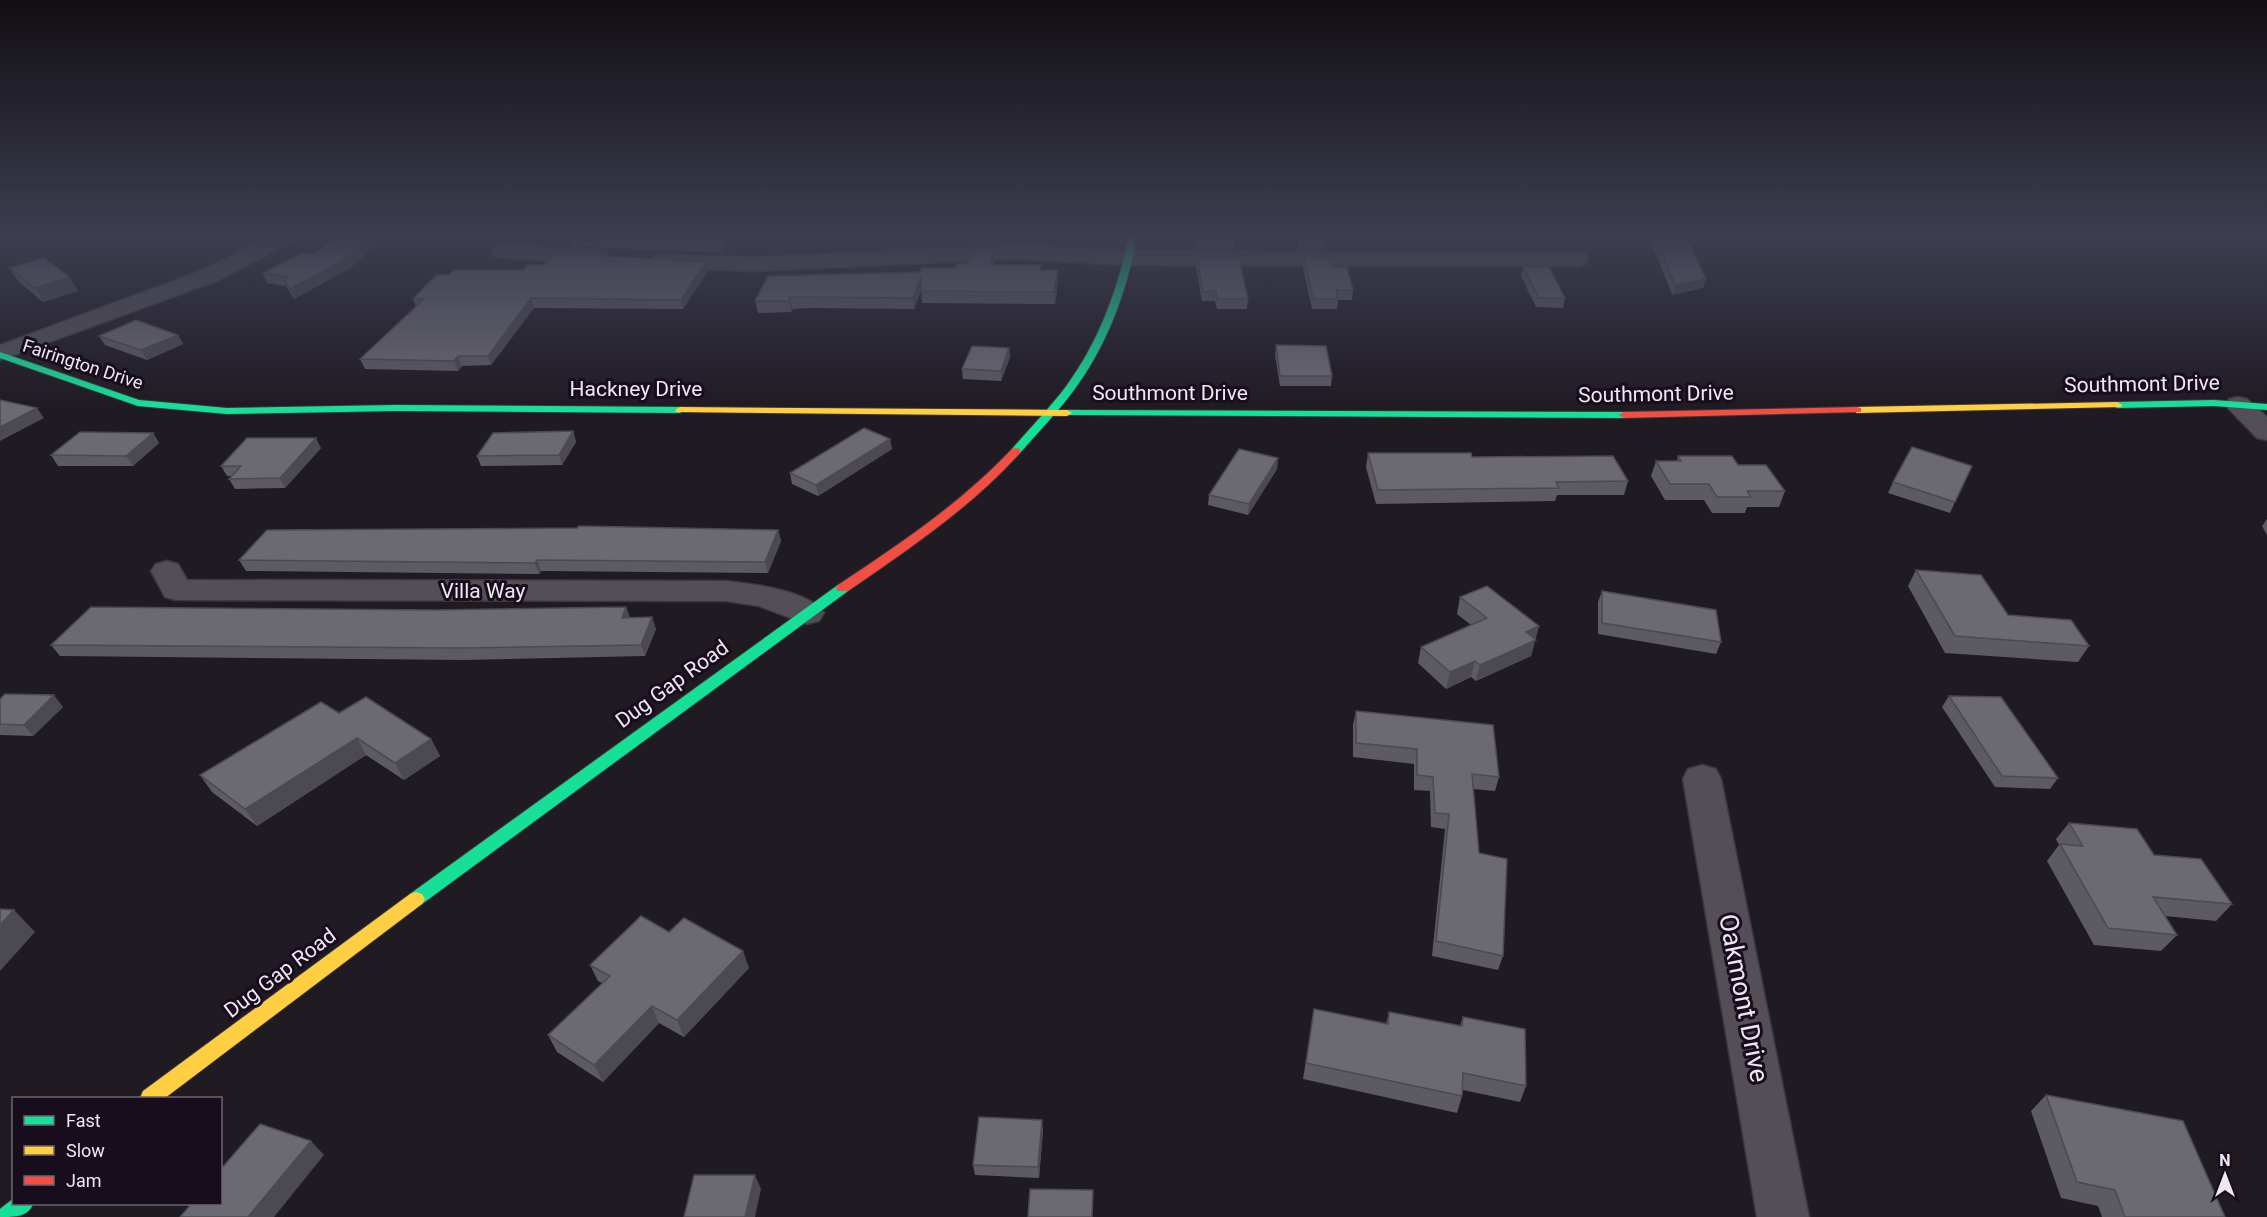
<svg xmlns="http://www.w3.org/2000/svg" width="2267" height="1217" font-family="Roboto,sans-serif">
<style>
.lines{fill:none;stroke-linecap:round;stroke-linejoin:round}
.street-casing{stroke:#3b373e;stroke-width:3}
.fast-casing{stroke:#3b373e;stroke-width:2}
.slow-casing{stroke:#3b373e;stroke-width:2}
.jam-casing{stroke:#3b373e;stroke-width:2}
.street{fill:#544f56;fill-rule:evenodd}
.fast{fill:#16e098;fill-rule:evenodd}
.slow{fill:#ffcf43;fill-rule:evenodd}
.jam{fill:#f24e42;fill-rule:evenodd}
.wall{fill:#5c5a62}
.shaded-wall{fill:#4b4a50}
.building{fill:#6b6972;stroke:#4b4a50;stroke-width:1.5}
.labels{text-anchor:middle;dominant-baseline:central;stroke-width:6;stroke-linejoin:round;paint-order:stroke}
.far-street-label{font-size:18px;fill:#eee6f2;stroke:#180d1d}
.street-label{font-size:21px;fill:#eee6f2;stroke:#180d1d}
.near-street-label{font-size:26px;fill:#eee6f2;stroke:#180d1d}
</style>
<rect width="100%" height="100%" fill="#201a23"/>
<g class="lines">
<g class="street-casing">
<g id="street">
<polygon points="271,236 299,236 295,240 219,280 0,360 0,345 203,270"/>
<polygon points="503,245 598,250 606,252 609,257 606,262 598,264 495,257 492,252 495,247"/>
<polygon points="1015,245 1129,251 1577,252 1585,254 1588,259 1585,264 1577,266 1129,265 1015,259 754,271 662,268 654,266 651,261 654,256 662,254 754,257"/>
<polygon points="2238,397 2247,399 2267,417 2267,440 2257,438 2225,405 2229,399"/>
<path d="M167 561 178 564 187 580 726 581C752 584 809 590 824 613L819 621 807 624 759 606 726 601 176 600 165 597 151 571 156 564Z"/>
<polygon points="1702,765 1716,769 1721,779 1809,1217 1757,1217 1683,779 1688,769"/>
</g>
</g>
<g class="fast-casing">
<g id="fast">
<path d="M1129 236H1137C1127 291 1108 344 1074 390 1058 412 1038 432 1020 453H1012V449C1030 428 1050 408 1067 385 1099 341 1118 289 1129 236Z"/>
<polygon points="0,352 139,400 227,408 395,405 680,407 685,410 680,413 395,411 227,414 138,406 0,358"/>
<polygon points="2214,400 2267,404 2267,410 2214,406 2117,408 2112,405 2117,402"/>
<polygon points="1067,410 1624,412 1629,415 1624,418 1063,415 1063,411"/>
<polygon points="843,584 850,588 848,591 422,904 416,906 410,904 407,899 410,894 838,585"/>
<path d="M14 1198V1204H33C28 1217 15 1217 0 1217V1209Z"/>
</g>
</g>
<g class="slow-casing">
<g id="slow">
<polygon points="2117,402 2122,405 2121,407 1857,413 1852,410 1857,407"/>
<polygon points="680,407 1067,410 1072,413 1067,416 676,412 675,410"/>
<polygon points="416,892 422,894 425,899 422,904 165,1098 140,1098 143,1091 410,894"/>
</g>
</g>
<g class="jam-casing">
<g id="jam">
<polygon points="1857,407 1861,408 1861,412 1624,418 1619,415 1624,412"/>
<path d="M1016 448 1020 449V453C970 508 909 549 848 591H838L836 588 838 585C900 544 961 503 1012 449Z"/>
</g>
</g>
<use href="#street" class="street"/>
<use href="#fast" class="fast"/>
<use href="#slow" class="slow"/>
<use href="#jam" class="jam"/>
</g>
<g class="wall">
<polygon points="336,236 385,236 350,268 294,299 286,286 267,283 263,273 314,255"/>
<polygon points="570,236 734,236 731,241 728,241 720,253 571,246 569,237"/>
<polygon points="974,236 998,236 997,244 975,245"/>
<polygon points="1192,236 1322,236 1323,240 1322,249 1299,249 1297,239 1235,239 1234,249 1194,249"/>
<polygon points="1373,236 1482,236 1481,240 1448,238 1375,240"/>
<polygon points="1649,236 1686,236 1703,288 1672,295"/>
<polygon points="1197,258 1248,299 1247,309 1217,309 1215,301 1202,301 1196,267"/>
<polygon points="1304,258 1333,267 1353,290 1352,300 1338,300 1337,309 1312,309 1303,268"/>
<polygon points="706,262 708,271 683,309 534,308 491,365 462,366 458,371 365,369 360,359 416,307 413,299 449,275 523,270"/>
<polygon points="994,262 994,265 1041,265 1041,270 1058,270 1058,281 1055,304 922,303 921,291 914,309 809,308 793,309 791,312 758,313 755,301 921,272 955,268 967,264"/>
<polygon points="1523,267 1565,298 1563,308 1536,307 1521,276"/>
<polygon points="9,268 78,291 43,302 18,281"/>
<polygon points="178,335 183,344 147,360 105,345 99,336"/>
<polygon points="1276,345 1332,376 1331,386 1280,386 1275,355"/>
<polygon points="1009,348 1010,357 1001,381 963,379 962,369"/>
<polygon points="573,431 576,442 562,465 481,466 477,456"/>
<polygon points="153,433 159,443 133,466 58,466 51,455"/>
<polygon points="890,439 892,449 818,496 792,484 790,473"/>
<polygon points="321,448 285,488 235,489 229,479 231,476 227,476 221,466"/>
<polygon points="1368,453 1472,457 1628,481 1624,495 1557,495 1555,501 1376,504 1366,467"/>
<polygon points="1678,456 1738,465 1785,491 1779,507 1747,507 1745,513 1712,513 1704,500 1665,500 1651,476 1656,461 1677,461"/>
<polygon points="1278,458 1277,469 1248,515 1208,505 1209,495"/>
<polygon points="1893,482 1955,502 1950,513 1888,493"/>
<polygon points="2267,519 2267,535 2262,526"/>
<polygon points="778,530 781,541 768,573 541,571 539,574 246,571 239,560"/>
<polygon points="1916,570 2008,615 2089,646 2078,662 1945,653 1908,586"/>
<polygon points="1602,591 1721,642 1716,654 1598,634 1598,602"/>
<polygon points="1460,597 1539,626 1531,656 1476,681 1471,677 1446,689 1418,663 1421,647 1471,625 1457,614"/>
<polygon points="626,607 630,618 656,629 645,656 464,660 60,656 51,645 435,610"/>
<polygon points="1949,696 2058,778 2050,789 1995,787 1942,707"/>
<polygon points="0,699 63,707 33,736 0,735"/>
<polygon points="1356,711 1499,777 1495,791 1473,789 1479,853 1503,956 1498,970 1432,956 1445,829 1431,827 1430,791 1414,790 1414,764 1353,757 1353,725"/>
<polygon points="339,713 431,739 440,756 404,780 366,755 257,826 212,792 200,775"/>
<polygon points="2069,823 2154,855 2232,904 2216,921 2165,916 2177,935 2161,951 2094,945 2047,861 2059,845 2056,839"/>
<polygon points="669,932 749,968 684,1037 659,1023 603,1082 557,1052 548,1035 602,983 598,981 590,965"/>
<polygon points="1314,1009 1386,1024 1389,1012 1460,1026 1463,1017 1526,1086 1520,1102 1463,1090 1462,1096 1457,1113 1303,1079"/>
<polygon points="2046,1095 2225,1217 2102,1217 2098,1206 2061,1198 2031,1111"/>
<polygon points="1043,1130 1039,1178 975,1175 973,1165"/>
</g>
<g class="shaded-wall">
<polygon points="372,236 385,236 350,268 294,299 290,289"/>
<polygon points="723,236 727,236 728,241 720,253 718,244"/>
<polygon points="993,251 994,262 992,276 991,265"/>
<polygon points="706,262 708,271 683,309 681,300"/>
<polygon points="1058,270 1058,281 1055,304 1054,292"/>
<polygon points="921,276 922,287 914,309 913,298"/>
<polygon points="70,277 78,291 43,302 35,288"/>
<polygon points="1706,279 1703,288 1672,295 1675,285"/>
<polygon points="790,297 793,309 791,312 789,301"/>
<polygon points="531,298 534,308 491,365 488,356"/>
<polygon points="178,335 183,344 147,360 141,350"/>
<polygon points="1009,348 1010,357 1001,381 1001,371"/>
<polygon points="458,356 462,366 458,371 454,361"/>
<polygon points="37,408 44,418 0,441 0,427"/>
<polygon points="573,431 576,442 562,465 559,455"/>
<polygon points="153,433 159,443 133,466 126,456"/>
<polygon points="316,438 321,448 285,488 280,478"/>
<polygon points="890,439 892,449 818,496 816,485"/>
<polygon points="1278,458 1277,469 1248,515 1249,504"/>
<polygon points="778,530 781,541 768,573 765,562"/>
<polygon points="537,560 541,571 539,574 535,563"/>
<polygon points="626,607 630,618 622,618"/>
<polygon points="652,617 656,629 645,656 641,645"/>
<polygon points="1539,626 1531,656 1476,681 1480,665 1526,632"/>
<polygon points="1475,661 1471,677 1446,689 1450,672"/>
<polygon points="54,695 63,707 33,736 24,725"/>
<polygon points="357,738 366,755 257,826 245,809"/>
<polygon points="431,739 440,756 404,780 395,763"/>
<polygon points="14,910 35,932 0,971 0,925"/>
<polygon points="743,951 749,968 684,1037 677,1020"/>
<polygon points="652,1006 659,1023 603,1082 594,1065"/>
<polygon points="1042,1120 1043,1130 1039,1178 1038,1167"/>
<polygon points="311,1141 324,1155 274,1217 248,1217"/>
<polygon points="755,1175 761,1189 755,1217 745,1217"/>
</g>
<g class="building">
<polygon points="336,236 372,236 346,259 290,289 284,281 288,277 263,273 302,253 314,255"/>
<polygon points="570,236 723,236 718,244 569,237"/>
<polygon points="1194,236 1234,236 1235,240 1194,240"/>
<polygon points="1299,236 1322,236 1323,240 1300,240"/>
<polygon points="1655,236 1686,236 1706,279 1675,285"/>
<polygon points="993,251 991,265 1041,265 1040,270 1058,270 1054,292 921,291 921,276 913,298 807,297 790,297 789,301 755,301 768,276 921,272 921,268 955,268 956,264 967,264 970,252"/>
<polygon points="554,253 706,262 681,300 531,298 488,356 458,356 454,361 360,359 424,299 413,299 436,275 449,275 454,270 523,270 528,265 544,265"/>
<polygon points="44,258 70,277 35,288 9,268"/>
<polygon points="1197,258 1239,258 1248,299 1217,299 1216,291 1203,292"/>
<polygon points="1304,258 1330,259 1333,267 1347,267 1353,290 1336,290 1338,299 1313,299"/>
<polygon points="1523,267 1549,267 1565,298 1539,298"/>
<polygon points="136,320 178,335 141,350 99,336"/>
<polygon points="1276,345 1326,346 1332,376 1280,376"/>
<polygon points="972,346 1009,348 1001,371 962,369"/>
<polygon points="0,400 37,408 0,427"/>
<polygon points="864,428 890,439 816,485 790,473"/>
<polygon points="573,431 559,455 477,456 493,433"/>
<polygon points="80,432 153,433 126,456 51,455"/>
<polygon points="247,438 316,438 280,478 229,479 241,466 221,466"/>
<polygon points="1912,447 1972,466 1955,502 1893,482"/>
<polygon points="1239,449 1278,458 1249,504 1209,495"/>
<polygon points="1368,453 1471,453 1472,457 1613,456 1628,481 1556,482 1559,488 1378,490"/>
<polygon points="1678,456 1732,456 1738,465 1766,465 1785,491 1747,491 1751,497 1717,497 1709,484 1670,484 1656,461 1681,461"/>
<polygon points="579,526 778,530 765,562 537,560 535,563 239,560 267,530 577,528"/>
<polygon points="1916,570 1981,575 2008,615 2071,620 2089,646 1955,636"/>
<polygon points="1487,586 1539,626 1526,632 1536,640 1480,665 1475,661 1450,672 1421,647 1487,618 1460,597"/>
<polygon points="1602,591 1716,610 1721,642 1602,623"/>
<polygon points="91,607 435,610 626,607 622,618 652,617 641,645 459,648 51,645"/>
<polygon points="5,694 54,695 24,725 0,724 0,699"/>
<polygon points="1949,696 2001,697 2058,778 2002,776"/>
<polygon points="366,697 431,739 395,763 357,738 245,809 200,775 321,702 339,713"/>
<polygon points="1356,711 1493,725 1499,777 1472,774 1479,853 1507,859 1503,956 1436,941 1449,814 1435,813 1433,777 1417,775 1417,749 1356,743"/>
<polygon points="2069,823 2137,829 2154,855 2201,859 2232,904 2153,897 2177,935 2108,928 2060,844 2083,846"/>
<polygon points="0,909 14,910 0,925"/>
<polygon points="641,916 669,932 684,918 743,951 677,1020 652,1006 594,1065 548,1035 610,976 590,965"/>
<polygon points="1314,1009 1388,1024 1389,1012 1462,1026 1463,1017 1525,1029 1526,1086 1463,1073 1462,1096 1306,1063"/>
<polygon points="2046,1095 2183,1121 2225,1217 2125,1217 2115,1190 2077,1182"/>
<polygon points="979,1117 1042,1120 1038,1167 973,1165"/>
<polygon points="260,1124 311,1141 248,1217 180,1217 192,1203 220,1203 220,1170"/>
<polygon points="694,1175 755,1175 745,1217 684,1217"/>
<polygon points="1030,1189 1093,1190 1092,1217 1028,1217"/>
</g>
<linearGradient id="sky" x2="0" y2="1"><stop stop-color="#120e13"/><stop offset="0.58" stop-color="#3c3e50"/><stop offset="1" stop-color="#3c3e50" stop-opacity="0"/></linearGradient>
<rect width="2267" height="406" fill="url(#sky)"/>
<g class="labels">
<g class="far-street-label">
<text transform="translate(83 364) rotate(18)">Fairington Drive</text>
</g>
<g class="street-label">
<text transform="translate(2142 384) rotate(-1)">Southmont Drive</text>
<text x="636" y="389">Hackney Drive</text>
<text x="1170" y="393">Southmont Drive</text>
<text transform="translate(1656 394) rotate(-1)">Southmont Drive</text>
<text x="483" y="591">Villa Way</text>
<text transform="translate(672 684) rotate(-36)">Dug Gap Road</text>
<text transform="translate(280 973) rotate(-37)">Dug Gap Road</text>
</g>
<g class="near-street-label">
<text transform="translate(1744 998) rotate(79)">Oakmont Drive</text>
</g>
</g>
<rect x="12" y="1097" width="210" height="108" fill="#180d1d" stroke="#6e6472" stroke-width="1.5"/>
<rect x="24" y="1116" width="30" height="9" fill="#16e098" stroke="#6e6472" stroke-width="1.5"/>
<text x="66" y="1127" font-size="18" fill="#eee6f2">Fast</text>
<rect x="24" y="1146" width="30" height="9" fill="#ffcf43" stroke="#6e6472" stroke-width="1.5"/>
<text x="66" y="1157" font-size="18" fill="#eee6f2">Slow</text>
<rect x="24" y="1176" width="30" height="9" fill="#f24e42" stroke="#6e6472" stroke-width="1.5"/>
<text x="66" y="1187" font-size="18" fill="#eee6f2">Jam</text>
<g transform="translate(2225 1175)" stroke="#180d1d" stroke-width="4.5" paint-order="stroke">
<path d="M0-4.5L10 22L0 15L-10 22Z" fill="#eee6f2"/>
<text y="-9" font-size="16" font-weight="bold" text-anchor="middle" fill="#eee6f2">N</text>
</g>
</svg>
